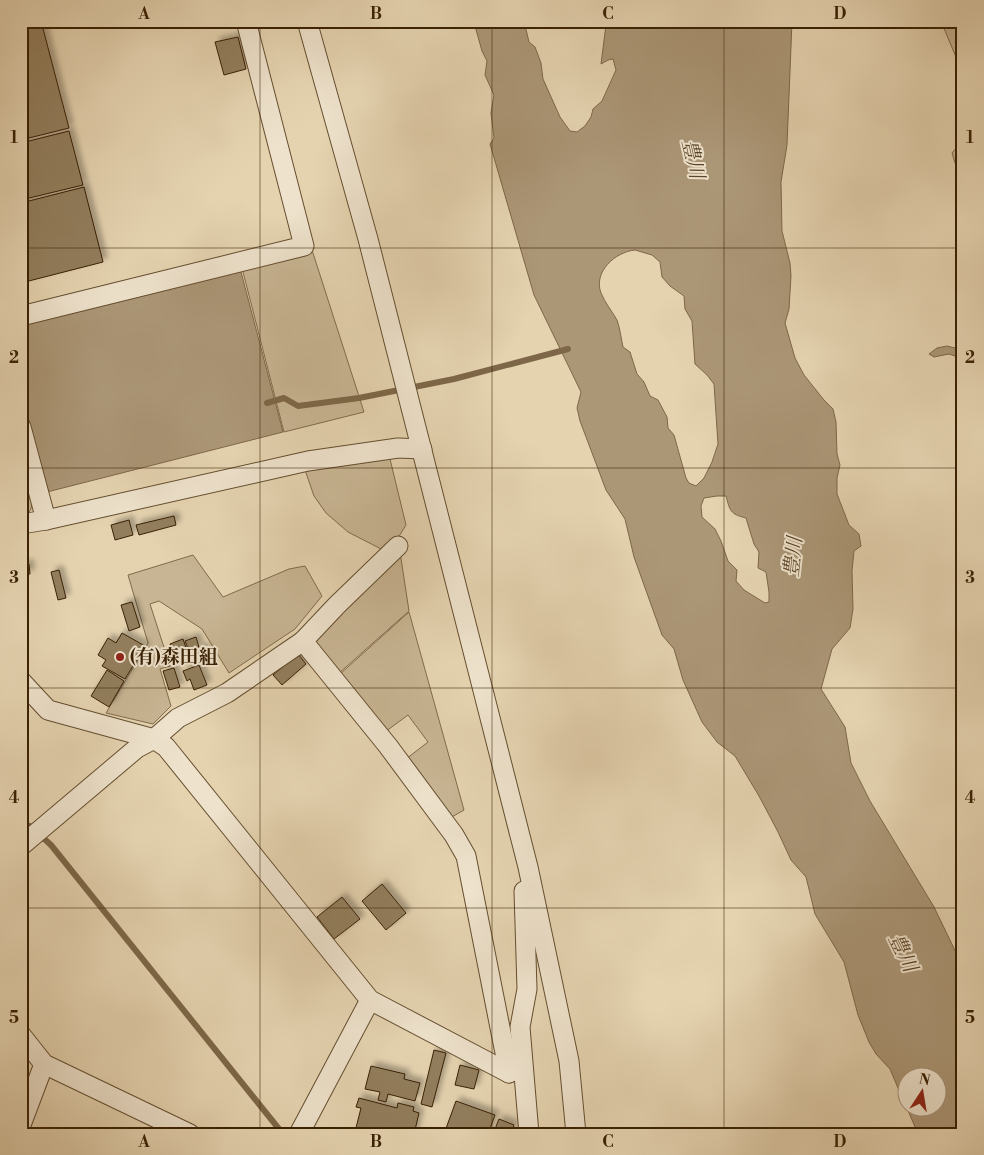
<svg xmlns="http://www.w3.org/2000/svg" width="984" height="1155" font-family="'Libre Bodoni','Noto Serif JP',serif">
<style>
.green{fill:#c8b593;stroke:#806b4c}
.water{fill:#ab9676;stroke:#7d6748;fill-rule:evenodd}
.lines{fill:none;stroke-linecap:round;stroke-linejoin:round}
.stream{stroke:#7d6748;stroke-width:6}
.building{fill:#927e5d;stroke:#392104;filter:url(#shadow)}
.street-casing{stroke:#644e2f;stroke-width:21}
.street{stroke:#eee2cc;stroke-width:19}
.grid{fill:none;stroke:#392104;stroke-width:1;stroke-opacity:0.55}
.poi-dot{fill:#8f2418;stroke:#eee2cc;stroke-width:2}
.labels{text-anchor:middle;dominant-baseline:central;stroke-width:4;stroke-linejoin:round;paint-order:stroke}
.poi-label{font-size:19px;font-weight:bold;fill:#392104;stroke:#eee2cc;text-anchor:start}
.water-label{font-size:20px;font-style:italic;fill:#5b4426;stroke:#eee2cc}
.neatline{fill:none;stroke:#392104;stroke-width:2}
.grid-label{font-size:16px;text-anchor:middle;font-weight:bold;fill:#392104}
</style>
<defs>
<filter id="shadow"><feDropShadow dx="4.5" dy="-4.5" stdDeviation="2.5" flood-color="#0004"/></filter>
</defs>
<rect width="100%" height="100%" fill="#e5d3b0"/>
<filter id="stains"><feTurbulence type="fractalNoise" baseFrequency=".004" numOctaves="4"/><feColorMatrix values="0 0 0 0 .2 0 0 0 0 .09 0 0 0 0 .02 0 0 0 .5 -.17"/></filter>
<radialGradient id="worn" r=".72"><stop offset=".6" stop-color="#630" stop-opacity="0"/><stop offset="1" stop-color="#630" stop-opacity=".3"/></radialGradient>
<g class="green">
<polygon points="941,21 963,21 963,74"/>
<polygon points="963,140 963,189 952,153"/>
<polygon points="312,250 364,412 284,432 242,268"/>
<polygon points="389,455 406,525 398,538 383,550 348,532 326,513 314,496 304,467"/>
<polygon points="21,463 33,500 31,509 27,515 21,516"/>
<polygon points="400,552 409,611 338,674 311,642"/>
<polygon points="193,555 223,597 289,569 305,566 322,596 295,629 229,673 202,629 159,601 150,604 170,666 160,669 171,706 153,724 106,713 148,643 128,575"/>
<polygon points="409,612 464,810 450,818 406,759 428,742 408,715 385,732 339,675"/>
</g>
<g class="water">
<path d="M476 21H524L529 42 535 47 541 63 543 79 560 117 570 131 577 132 585 126 591 117 593 109 602 101 616 70 613 59 608 60 601 64 606 25 605 21H792L787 145 781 182 782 231 790 263 791 276 789 309 785 323 795 358 804 375 824 400 833 409 836 422 837 454 840 465 837 478V494L849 525 859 534 861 546 854 551 852 571 853 609 850 628 832 649 821 689 845 727 851 763 870 801 934 907 963 967V1134H918L907 1108H936V1078H906V1107L890 1069 876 1054 869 1042 858 1015 844 962 815 914 806 877 791 860 778 832 759 796 735 756 717 742 702 722 683 680 674 649 662 635 634 557 625 519 606 490 580 421 577 408 581 392 534 295 490 144 494 138 491 113 494 95 485 75 487 61 482 51 475 26ZM635 250 652 255 660 262 662 277 670 286 684 296 685 309 692 321 695 364 707 375 714 384 718 444 712 462 704 478 696 486 689 483 686 478 674 435 668 428 667 417 658 400 650 396 644 382 637 374 630 352 623 347C621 338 620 328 617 320 612 311 605 303 601 293 593 272 615 252 635 250ZM717 496H726C730 511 730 514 746 518L754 544 759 552 758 568 766 572 769 592V602L765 603 744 590 736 581 737 570 728 561 721 541 715 529 702 517 701 506 704 498Z"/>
<polygon points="240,268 283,432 47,492 21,391 21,324"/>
<polygon points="947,346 959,349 963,354 963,364 958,357 949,354 934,357 929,354 937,348"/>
</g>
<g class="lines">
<g class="stream">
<polyline points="267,403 284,398 298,406 359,398 454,379 568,349"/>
<polyline points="21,823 30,826 51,845 283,1134"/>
</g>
</g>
<g class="building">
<polygon points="21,21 41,21 69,128 29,138 25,119 21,120"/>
<polygon points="238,37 246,69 224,75 215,42"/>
<polygon points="69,131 83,185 21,200 21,143"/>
<polygon points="84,187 103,262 21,283 21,203"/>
<polygon points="174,516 176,525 139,535 136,525"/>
<polygon points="129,520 133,535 115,540 111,525"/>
<polygon points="29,564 30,574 21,575 21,565"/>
<polygon points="59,570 66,598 58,600 51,572"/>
<polygon points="132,602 140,627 129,631 121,605"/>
<polygon points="122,633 145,646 125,679 102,666 106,660 98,655 108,638 116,643"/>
<polygon points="196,637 199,647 189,651 185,641"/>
<polygon points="183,639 187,651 175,656 170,644"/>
<polygon points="204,647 207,654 199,657 196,650"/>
<polygon points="298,654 306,664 282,685 273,675"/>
<polygon points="199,665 207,685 194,690 190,679 187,681 183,671"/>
<polygon points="174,668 180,687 169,690 163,671"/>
<polygon points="107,670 124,681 109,707 91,696"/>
<polygon points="382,884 406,913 386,930 362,901"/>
<polygon points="342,897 360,919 334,939 317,917"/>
<polygon points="434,1050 446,1053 432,1107 421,1104"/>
<polygon points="460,1065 479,1070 474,1089 455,1085"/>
<polygon points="371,1066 405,1074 404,1079 420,1083 415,1101 388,1094 386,1102 378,1100 380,1092 365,1089"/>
<polygon points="359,1098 397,1108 398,1103 414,1107 413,1111 419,1113 414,1134 360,1134 355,1132 361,1108 356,1107"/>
<polygon points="456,1101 495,1115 488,1134 444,1134"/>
<polygon points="499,1119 514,1125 511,1134 493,1134"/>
</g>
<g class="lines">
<g class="street-casing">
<g id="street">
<polyline points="307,21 368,239 528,867 569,1061 576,1134"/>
<polyline points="21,316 304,246 246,21"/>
<polyline points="21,427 46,520"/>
<polyline points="21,524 46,520 308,461 398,448 422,449"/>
<polyline points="303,641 388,746 454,835 466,856 509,1073"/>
<polyline points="21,681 48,710 154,739 166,747 370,1000 509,1073"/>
<polyline points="21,846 137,748 154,739 178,718 227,693 303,641 337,605 398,546"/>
<polyline points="524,891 527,989 520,1027 529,1134"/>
<polyline points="21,1035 44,1064 190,1134"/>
<polyline points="21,1125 44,1064"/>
<polyline points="299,1134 370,1000"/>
</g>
</g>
<use href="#street" class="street"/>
</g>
<path class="grid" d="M260 21V1134M492 21V1134M724 21V1134M21 248H963M21 468H963M21 688H963M21 908H963"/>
<circle class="poi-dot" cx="120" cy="657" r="5"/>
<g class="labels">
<g class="poi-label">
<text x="130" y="657">(有)森田組</text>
</g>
<g class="water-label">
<text transform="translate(692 159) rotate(77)">豊川</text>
<text transform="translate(794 557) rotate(-84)">豊川</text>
<text transform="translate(902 953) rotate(64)">豊川</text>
</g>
</g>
<rect width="984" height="1155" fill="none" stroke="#e5d3b0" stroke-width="55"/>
<g transform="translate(922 1092) rotate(12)"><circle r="24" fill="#eee2cc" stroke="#a6957c"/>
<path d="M0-4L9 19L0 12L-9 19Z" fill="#8f2418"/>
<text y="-8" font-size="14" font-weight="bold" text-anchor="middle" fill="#392104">N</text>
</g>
<rect x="28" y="28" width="928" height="1100" class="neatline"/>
<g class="grid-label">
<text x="144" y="19">A</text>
<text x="376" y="19">B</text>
<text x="608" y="19">C</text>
<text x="840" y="19">D</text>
<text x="14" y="143">1</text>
<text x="970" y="143">1</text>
<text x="14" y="363">2</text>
<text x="970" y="363">2</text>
<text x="14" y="583">3</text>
<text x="970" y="583">3</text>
<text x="14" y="803">4</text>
<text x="970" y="803">4</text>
<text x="14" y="1023">5</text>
<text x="970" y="1023">5</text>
<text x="144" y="1147">A</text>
<text x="376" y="1147">B</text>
<text x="608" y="1147">C</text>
<text x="840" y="1147">D</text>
</g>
<rect width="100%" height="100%" filter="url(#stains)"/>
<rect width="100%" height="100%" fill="url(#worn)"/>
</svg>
